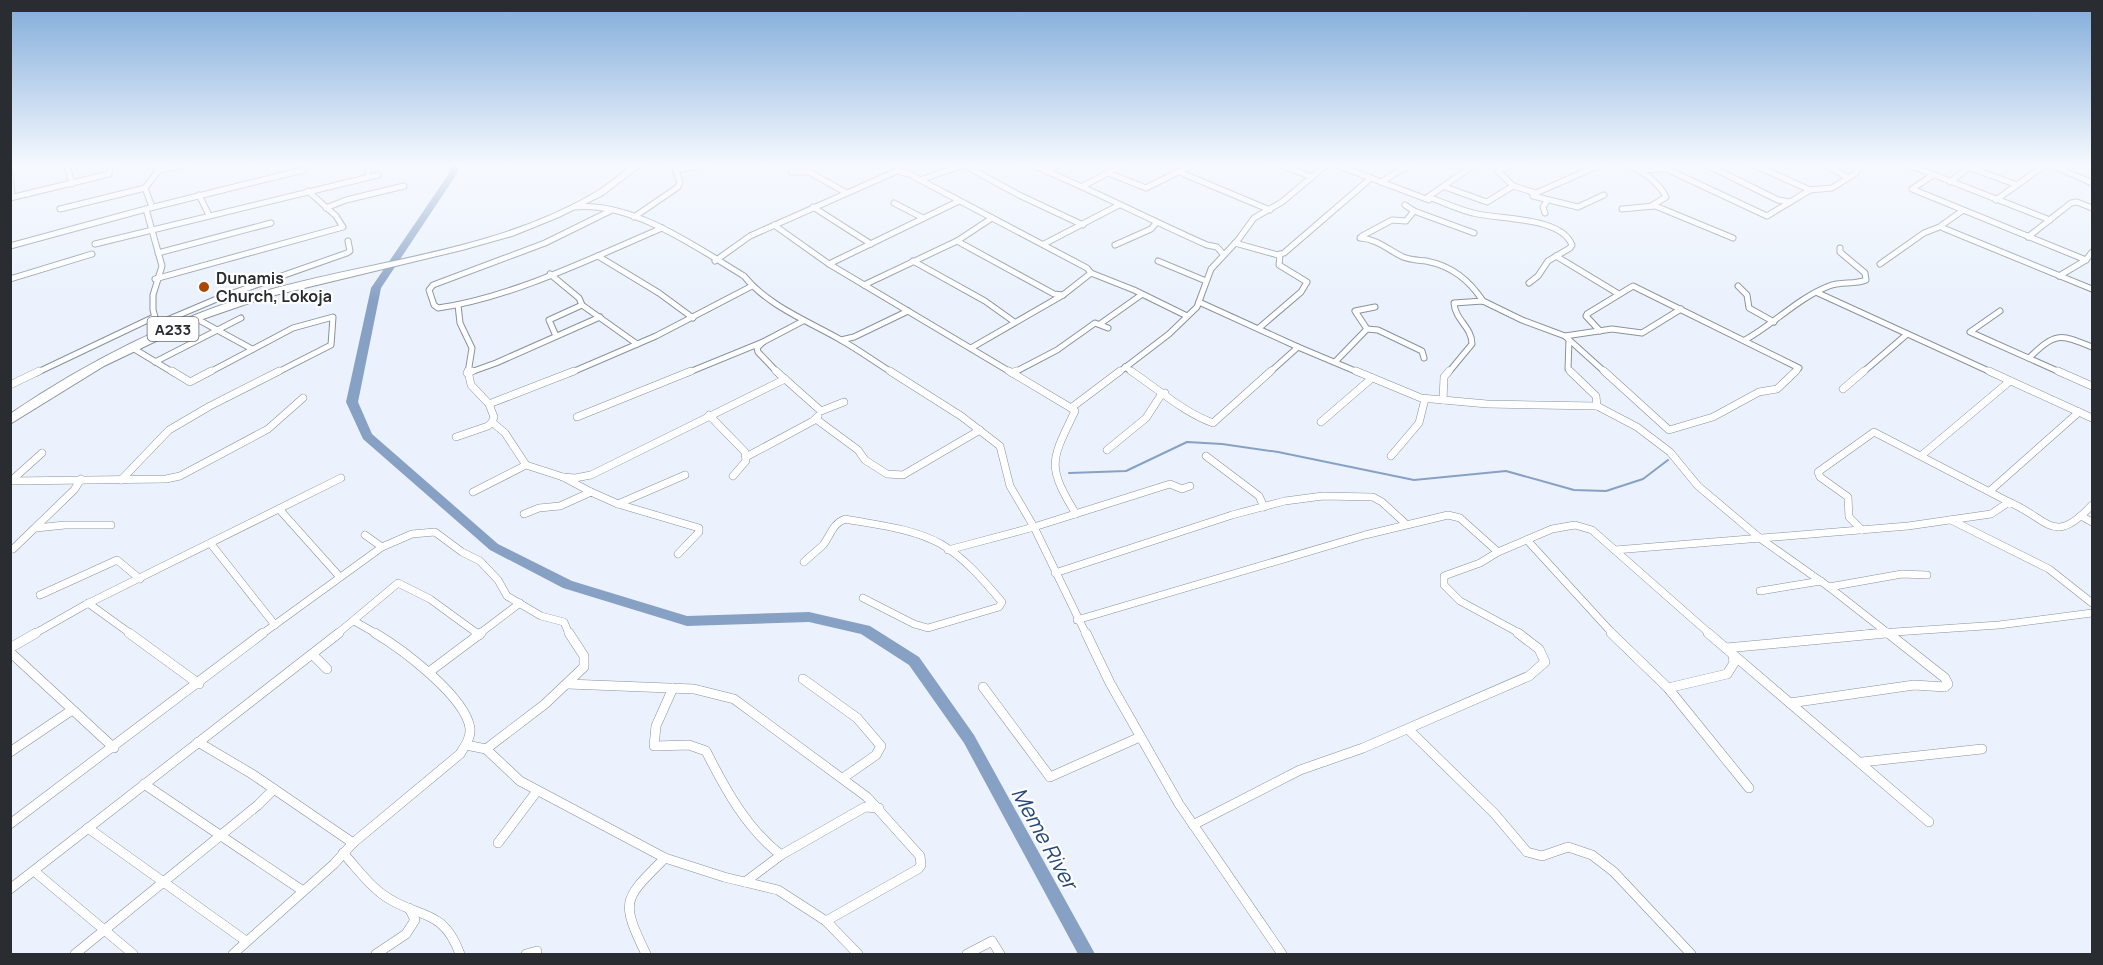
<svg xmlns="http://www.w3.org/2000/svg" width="2103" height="965" font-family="Manrope,sans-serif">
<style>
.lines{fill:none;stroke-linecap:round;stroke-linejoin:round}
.stream{stroke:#87a1c5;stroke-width:2}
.river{fill:#87a1c5;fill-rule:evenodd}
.street-far2-casing{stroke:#89929d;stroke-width:7}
.street-far1-casing{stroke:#89929d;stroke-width:8}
.street-casing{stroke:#89929d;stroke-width:10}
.highway-casing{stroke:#89929d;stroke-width:2}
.street-far2{stroke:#fff;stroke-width:5}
.street-far1{stroke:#fff;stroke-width:7}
.street{stroke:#fff;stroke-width:9}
.highway{fill:#fff;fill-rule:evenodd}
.poi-dot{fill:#aa4904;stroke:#fff;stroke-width:2}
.labels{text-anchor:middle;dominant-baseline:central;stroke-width:4.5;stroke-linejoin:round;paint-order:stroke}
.shield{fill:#fff;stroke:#696c6f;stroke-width:1.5}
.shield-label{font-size:15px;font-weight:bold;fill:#292d31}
.poi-label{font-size:16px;font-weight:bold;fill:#292d31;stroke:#fff;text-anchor:start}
.near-water-label{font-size:21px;font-style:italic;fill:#244777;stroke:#fff}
</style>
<rect width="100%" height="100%" fill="#ebf2fd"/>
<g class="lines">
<polyline class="stream" points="1069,473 1126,471 1187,442 1222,444 1278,452 1414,480 1506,471 1574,490 1606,491 1643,479 1668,460"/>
<polygon class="river" points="452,165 460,165 456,175 381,288 358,402 372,434 498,544 572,581 687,616 809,612 870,626 919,657 974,735 1095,954 1078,954 964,743 909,665 861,634 809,622 687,626 563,588 490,550 363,439 346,402 371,288 448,175"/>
<g class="street-far2-casing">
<g id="street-far2">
<polyline points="67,165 72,184"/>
<polyline points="367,165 369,177"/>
<path d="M1032 165C1091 189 1148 219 1207 245L1217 247 1223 254"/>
<polyline points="1281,165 1312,177"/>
<polyline points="1336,165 1429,200"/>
<polyline points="1512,165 1498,171 1513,186 1536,193 1600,165"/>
<path d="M1629 165C1644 173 1658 181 1666 197L1653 205"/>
<polyline points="1658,165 1767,216 1810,190 1832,188 1848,178"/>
<polyline points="1707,165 1778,200 1789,202"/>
<polyline points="1754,165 1810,190"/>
<polyline points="1827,165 1848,178 1856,173 1858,166 1861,165"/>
<polyline points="1909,165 2050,220"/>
<polyline points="1963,165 2017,185"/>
<polyline points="2052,165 2092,183"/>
<polyline points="676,170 702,165"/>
<polyline points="1638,170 1663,169"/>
<polyline points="10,171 12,197"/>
<polyline points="156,171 184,165"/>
<polyline points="792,172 809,172 845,192"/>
<polyline points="1047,172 1057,165"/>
<polyline points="1179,172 1270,210"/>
<polyline points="1108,173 1146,188 1192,165"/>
<polyline points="1933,175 1912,189 2086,260"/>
<polyline points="920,180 964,165 1019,195 1083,225"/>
<polyline points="1381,182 1407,166"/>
<polyline points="1950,182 1969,167"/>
<polyline points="1083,186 1123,165"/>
<polyline points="1445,187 1487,202 1513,186"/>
<polyline points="145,188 152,207"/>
<polyline points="1532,192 1533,196 1578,207 1604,195"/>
<polyline points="199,195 209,215"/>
<path d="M1428 197C1443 202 1457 209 1473 213 1498 220 1561 216 1572 245L1570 248 1548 261 1538 276 1529 283"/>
<polyline points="1428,197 1474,165"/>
<polyline points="10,198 109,174 110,165"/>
<polyline points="1996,200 2045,165"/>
<polyline points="894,203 923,218"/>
<polyline points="1405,205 1414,211 1474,233"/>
<polyline points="1653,205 1733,238"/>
<path d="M574 207C632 201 696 247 744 276 768 306 808 321 841 340 859 350 875 362 893 373"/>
<polyline points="813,207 871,244"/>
<polyline points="326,208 346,200 404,186"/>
<polyline points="60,209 145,188 159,170"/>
<polyline points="146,209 303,170"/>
<polyline points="1622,209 1654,206"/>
<path d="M610 211 545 243 433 285 429 290 434 305 438 308C511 298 594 257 662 228"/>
<polyline points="1962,211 1942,225 1943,228 2092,289"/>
<polyline points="1545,213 1543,207 1547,201"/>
<polyline points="634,217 678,187 680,182 674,165"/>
<polyline points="774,225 829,264 1012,373"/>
<polyline points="1362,236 1392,220 1406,221 1414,211"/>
<polyline points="2028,237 2071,203 2077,202 2092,208"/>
<path d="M1360 238C1378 239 1388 250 1403 257 1411 260 1418 260 1426 261 1452 266 1469 280 1483 301"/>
<polyline points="957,241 1054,294 1063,295"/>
<polyline points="1235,243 1278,255 1284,253 1371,178"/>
<polyline points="95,244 378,175"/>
<polyline points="1044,244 1119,205"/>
<polyline points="1115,245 1151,229 1156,223"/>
<polyline points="10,246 146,209 162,266 153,295 153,310 157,324 171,325"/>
<polyline points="158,253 271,223"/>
<polyline points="598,256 659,293 693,318"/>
<polyline points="1556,256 1617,293"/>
<polyline points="715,261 750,236 897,171 909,174 1087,268 1091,273 1134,290 1187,316"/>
<polyline points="913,261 985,301 1013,321"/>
<polyline points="1158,261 1206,281"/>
<polyline points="829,264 959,201"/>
<polyline points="1880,264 1924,233 1942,226"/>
<polyline points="550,274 579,298 582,305 637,344"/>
<polyline points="2059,276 2086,260 2092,252"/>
<polyline points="10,279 92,254"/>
<polyline points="155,279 343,227 336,216 308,191"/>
<polyline points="864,285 957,241 992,218"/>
<polyline points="1738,286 1747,295 1749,308 1774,322"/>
<polyline points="1818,293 1993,373"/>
<polyline points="1199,302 1298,347 1269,373"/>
<polyline points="458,305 460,323 472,348 468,373"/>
<polyline points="2000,311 1970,332 2062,373"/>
<polyline points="197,319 252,349"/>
<polyline points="160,323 219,298 347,253 350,251 348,241"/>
<polyline points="1100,324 1141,295"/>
<polyline points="1259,328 1301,292 1307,282 1279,265 1280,254"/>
<polyline points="1367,329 1378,330 1422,351 1424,358"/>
<polyline points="1600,331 1586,316 1587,314 1633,286 1799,368 1794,373"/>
<polyline points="556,336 549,320 582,305"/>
<polyline points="1565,336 1612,329 1642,333 1681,309"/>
<polyline points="841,340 854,337 908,311"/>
<polyline points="1569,340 1568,369 1572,373"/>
<path d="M1745 340C1774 324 1798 298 1829 286 1841 281 1854 285 1866 280L1865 273 1840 252V248"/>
<polyline points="131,347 174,373"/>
<polyline points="1298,347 1360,373"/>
<polyline points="971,348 1063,295 1091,273"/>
<path d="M2029 358C2055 333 2059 333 2092 347"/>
<polyline points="155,362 241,318"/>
<polyline points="1335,362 1367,329 1355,311 1375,307"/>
<polyline points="1125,367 1134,373"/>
<polyline points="36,373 154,317"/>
<polyline points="208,373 293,328 333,317 331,345 276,373"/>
<polyline points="468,373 496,363 600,317"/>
<polyline points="570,373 656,336 752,286"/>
<polyline points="687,373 763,342"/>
<polyline points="778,373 758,352 757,348 763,342 803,321"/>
<polyline points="1013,373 1057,350 1095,323 1108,328"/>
<polyline points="1118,373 1169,334 1197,307 1211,269 1238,240 1254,218 1282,202 1326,165"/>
<path d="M1448 373 1472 344C1472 327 1455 320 1454 303L1483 301 1522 320 1565 336 1606 373"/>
<polyline points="1862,373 1906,335"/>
</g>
</g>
<g class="street-far1-casing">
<g id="street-far1">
<polyline points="172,371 190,382 211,371"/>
<polyline points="468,371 471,385 489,404 574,371"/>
<polyline points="776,371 821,411 844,402"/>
<polyline points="890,371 961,416 1000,446 1010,486 1034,527 1086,634"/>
<polyline points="1009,371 1071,408"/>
<path d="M1131 371C1158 389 1183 412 1213 423L1271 371"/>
<polyline points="1356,371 1421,398 1487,404 1597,406 1637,427 1670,452 1698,486 1761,539 1829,587 1889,634"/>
<polyline points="1570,371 1596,396 1597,406"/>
<polyline points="1604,371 1669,430 1713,417 1759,392 1777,389 1796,371"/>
<polyline points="1989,371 2092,418"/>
<polyline points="2058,371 2092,386"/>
<polyline points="467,373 472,371"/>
<polyline points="1012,373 1016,371"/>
<polyline points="10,385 39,371"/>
<polyline points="1843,389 1864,371"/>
<polyline points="1443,400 1444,377 1449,371"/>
<polyline points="489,404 494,417 492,422 505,433 526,465 563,477 591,492"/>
<polyline points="709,415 745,452 746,461 733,476"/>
<polyline points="577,417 691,371"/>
<polyline points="816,419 858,450 865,460 887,474 903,475 980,430"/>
<polyline points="1321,422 1372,378"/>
<polyline points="456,437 488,426 492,422"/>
<polyline points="1107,450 1146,418 1161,395 1165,393"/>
<polyline points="1922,455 2010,381"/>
<polyline points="1206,456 1259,496 1264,507"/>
<polyline points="1391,456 1419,423 1425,399"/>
<polyline points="746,457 813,421 818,416"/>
<polyline points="563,477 575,478 591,475 785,379"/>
<polyline points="12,480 42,453"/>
<polyline points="121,480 169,430 210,406 279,371"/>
<polyline points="10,481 166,479 180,476 268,429 303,398"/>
<polyline points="1991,490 2079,412"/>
<polyline points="473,492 526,465"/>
<polyline points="618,504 685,475"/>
<polyline points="279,509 339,576"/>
<polyline points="524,514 539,508 560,506 591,492 618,504 699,528 699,532 678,554"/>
<path d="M1076 514C1046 465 1051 461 1075 411L1071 408 1120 371"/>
<polyline points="2081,516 2092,522"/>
<polyline points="1951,520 2049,569 2092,603"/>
<polyline points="36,528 65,525 111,525"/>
<polyline points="1862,530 1849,517 1848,497 1820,477 1818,472 1874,432 2009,502"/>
<polyline points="1527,540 1613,634"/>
<polyline points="211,544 275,625"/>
<polyline points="382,547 412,534 435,532 462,552 480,561 498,580 507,596 541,616 564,622 569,634"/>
<polyline points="13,549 74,490 81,479"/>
<polyline points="948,550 1034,527 1170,484 1182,489 1190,486"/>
<path d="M1615 550 1908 526 1991 514 2009 502C2049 519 2053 547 2092 505"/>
<polyline points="1498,552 1480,563 1444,576 1444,585 1460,601 1521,634"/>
<path d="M804 562C810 556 817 551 823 545 831 535 832 524 845 519 877 525 912 528 941 544 965 558 984 581 1002 602L999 607 928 628 914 624 863 598"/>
<polyline points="1055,573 1232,515 1285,501 1323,496 1373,497 1382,502 1406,524"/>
<polyline points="1829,587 1902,574 1927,575"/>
<polyline points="1760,591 1821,581"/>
<polyline points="40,595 117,560 140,579"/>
<polyline points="88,603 131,634"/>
<polyline points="1077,620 1365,535 1448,515 1460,518 1498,552 1552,529 1575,525 1592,530 1710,634"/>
<polyline points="354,621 377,634"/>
<polyline points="34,634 85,605 341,478"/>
<polyline points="262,634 382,547 365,535"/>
<polyline points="337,634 398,583 430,599 478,634"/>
<polyline points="479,634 520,603"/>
<polyline points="1865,634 1999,625 2092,613"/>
</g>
</g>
<g class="street-casing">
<g id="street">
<polyline points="129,633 199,684"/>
<polyline points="476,633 479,635"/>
<polyline points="1086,633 1110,683 1179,804 1282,954"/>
<polyline points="1611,633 1668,688 1749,788"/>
<polyline points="1708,633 1929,822"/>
<polyline points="10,648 36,633"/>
<polyline points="1726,648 1886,633"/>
<polyline points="10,652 114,748"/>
<polyline points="313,655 327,669"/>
<polyline points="429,672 481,633"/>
<polyline points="803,679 857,718 881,746 876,755 843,778"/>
<polyline points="568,684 694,689 734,699 867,797 920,856 921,865 918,869 826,921"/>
<polyline points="983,687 1050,777 1140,737"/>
<path d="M673 688 656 726 654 746 689 745 706 751C725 789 747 829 781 855"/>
<polyline points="1668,688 1727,674 1734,663 1733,655"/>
<polyline points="1790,703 1914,685 1945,687 1948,684 1945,678 1888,633"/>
<polyline points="1408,729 1494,813 1527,852 1542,856 1568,847 1592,855 1614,872 1691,954"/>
<polyline points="198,742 252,774 353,843"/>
<polyline points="466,745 486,749 520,781 665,858 724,877 778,890 826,921 858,954"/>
<polyline points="486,749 545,704 584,667 584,656 569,633"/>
<polyline points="10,752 72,710"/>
<polyline points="1862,762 1982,749"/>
<polyline points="144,784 303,891"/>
<polyline points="10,824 263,633"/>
<polyline points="1193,825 1300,770 1363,748 1529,676 1545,662 1539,649 1518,633"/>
<polyline points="88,828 246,941"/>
<polyline points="498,843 537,791"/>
<path d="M343 853C356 867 367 883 382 894 416 920 442 905 460 954"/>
<polyline points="34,871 133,954"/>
<polyline points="745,882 781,855 865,807 879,808"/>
<polyline points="10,889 339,633"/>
<polyline points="75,954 258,805 274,789"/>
<path d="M233 954 334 864 353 843 460 754C465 746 471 738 470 728 465 696 402 649 375 633"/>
<polyline points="376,954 406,934 415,920 409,908"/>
<polyline points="526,954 537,951"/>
<path d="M646 954C620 900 623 900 665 858"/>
<polyline points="967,954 992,941 1000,954"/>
</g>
</g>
<g class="highway-casing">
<path id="highway" d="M632 165H642L603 195 559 217 512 236 462 250 267 297 200 320 104 366 10 424V414C87 362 169 320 258 293 370 260 493 253 596 192 609 184 620 174 632 165Z"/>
</g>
<use href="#street-far2" class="street-far2"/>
<use href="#street-far1" class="street-far1"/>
<use href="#street" class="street"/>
<use href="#highway" class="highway"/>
</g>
<linearGradient id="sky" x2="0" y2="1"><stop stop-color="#81acda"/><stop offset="0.55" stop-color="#f6f9fe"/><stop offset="1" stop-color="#f6f9fe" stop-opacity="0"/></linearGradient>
<rect width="2103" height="300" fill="url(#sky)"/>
<circle class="poi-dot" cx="204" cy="287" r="6"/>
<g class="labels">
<rect class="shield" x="147.5" y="317" width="51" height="24" rx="4.5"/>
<g class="shield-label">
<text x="173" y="329">A233</text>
</g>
<g class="poi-label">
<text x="216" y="278">Dunamis<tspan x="216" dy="18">Church, Lokoja</tspan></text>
</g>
<g class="near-water-label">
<text transform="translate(1045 838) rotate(61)">Meme River</text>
</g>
</g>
<rect width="2103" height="965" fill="none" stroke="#292d31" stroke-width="24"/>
</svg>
